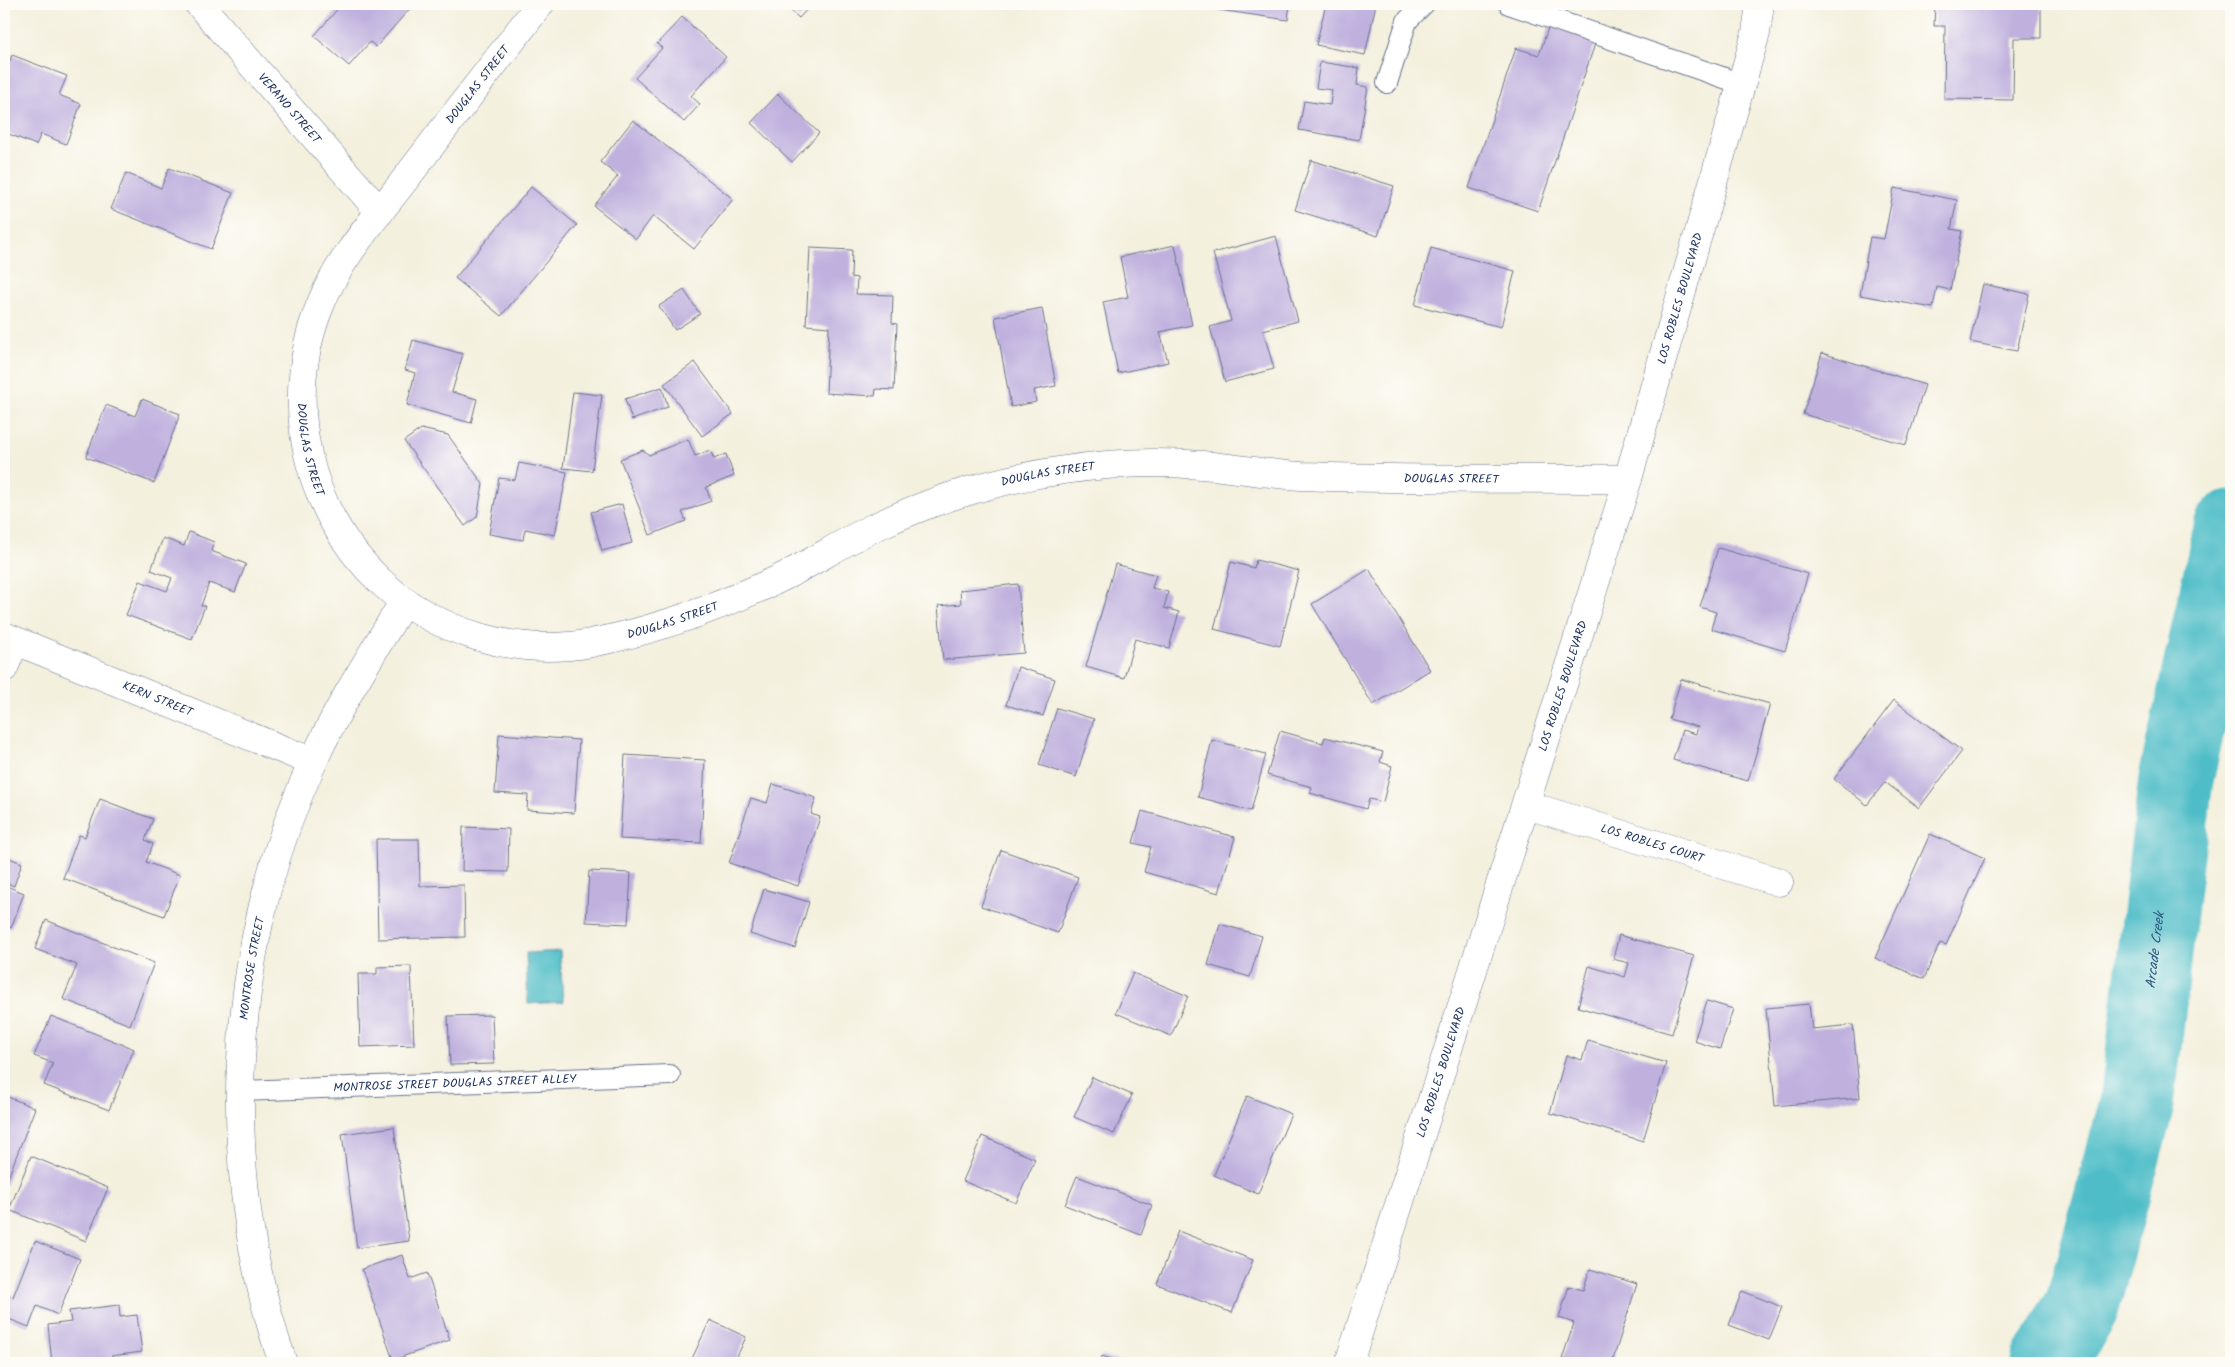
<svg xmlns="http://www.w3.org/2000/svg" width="2235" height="1367" font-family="Kalam,sans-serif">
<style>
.water{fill:#4fbdc8;stroke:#357693}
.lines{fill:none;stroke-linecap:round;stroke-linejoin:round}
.river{stroke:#4fbdc8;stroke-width:75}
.building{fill:#bfb0de}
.service-casing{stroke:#67738b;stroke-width:22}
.minor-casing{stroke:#67738b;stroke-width:29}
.service{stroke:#fff;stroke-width:20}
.minor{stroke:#fff;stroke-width:28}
.labels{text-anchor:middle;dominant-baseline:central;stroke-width:4;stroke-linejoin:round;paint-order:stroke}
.street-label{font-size:12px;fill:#1b2f5e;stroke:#fdfcf7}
.water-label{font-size:14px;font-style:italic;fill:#2b5a7e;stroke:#fdfcf7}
</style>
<rect width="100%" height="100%" fill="#fdfcf7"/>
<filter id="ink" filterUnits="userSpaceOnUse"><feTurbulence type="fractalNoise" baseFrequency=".02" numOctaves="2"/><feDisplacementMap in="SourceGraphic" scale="10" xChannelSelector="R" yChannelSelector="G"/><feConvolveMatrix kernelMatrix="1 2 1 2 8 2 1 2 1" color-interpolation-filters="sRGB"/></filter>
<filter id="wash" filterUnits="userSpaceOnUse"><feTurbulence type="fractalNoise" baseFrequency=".0096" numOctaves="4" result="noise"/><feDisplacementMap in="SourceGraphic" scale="20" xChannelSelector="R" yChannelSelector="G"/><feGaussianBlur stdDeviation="1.12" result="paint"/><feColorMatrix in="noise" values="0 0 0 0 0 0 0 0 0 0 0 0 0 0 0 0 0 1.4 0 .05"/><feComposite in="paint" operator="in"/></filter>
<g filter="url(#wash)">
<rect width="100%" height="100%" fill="#f4f0de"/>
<polygon class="water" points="560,951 563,1002 528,1004 526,953"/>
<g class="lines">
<path class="river" id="s1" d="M2049 1363 2082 1306 2137 1104 2176 779 2231 528"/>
</g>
<g id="blocks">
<g class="building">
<polygon points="342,4 414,4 376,47 370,42 349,66 314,36"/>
<polygon points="744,4 762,4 760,7 749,8"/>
<polygon points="783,4 812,4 799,18"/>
<polygon points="1212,4 1290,4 1288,20 1212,9"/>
<polygon points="1326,4 1376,4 1365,55 1316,45"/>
<polygon points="1935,4 2041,4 2041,38 2014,38 2013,100 1944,99 1945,26 1934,26"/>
<polygon points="682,17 726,57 691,96 700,104 684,122 635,78 662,48 657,44"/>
<polygon points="1549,25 1596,41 1538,211 1469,188 1516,48 1539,55"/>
<polygon points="12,55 67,76 59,95 81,104 66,144 41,134 36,145 4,132 4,76"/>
<polygon points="1320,62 1359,68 1357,85 1368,87 1359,140 1299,130 1304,101 1330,105 1332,90 1316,88"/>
<polygon points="778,94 819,133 792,162 751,123"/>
<polygon points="633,120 733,199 694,249 653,216 636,239 594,206 618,176 600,162"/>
<polygon points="1311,160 1394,186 1378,236 1295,210"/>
<polygon points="169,168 233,193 211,249 111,209 126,173 161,188"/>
<polygon points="531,187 577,225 501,316 455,278"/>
<polygon points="1894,188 1957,200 1951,229 1962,231 1950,290 1937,287 1933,308 1860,295 1870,237 1884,239"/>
<polygon points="1276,236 1298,321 1263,330 1274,369 1225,382 1210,327 1231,321 1213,253"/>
<polygon points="1175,245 1192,325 1160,332 1168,362 1118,373 1103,302 1128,297 1120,257"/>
<polygon points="810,248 852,250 851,277 857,278 856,294 893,295 892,323 897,324 894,390 876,389 875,396 826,393 829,327 806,325"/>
<polygon points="1431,248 1515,271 1501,327 1415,305"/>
<polygon points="1983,284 2029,294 2017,351 1970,342"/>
<polygon points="684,290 700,314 675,330 659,306"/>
<polygon points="1042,308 1056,386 1034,390 1036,402 1011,407 995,317"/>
<polygon points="413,340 463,354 452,392 477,399 471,423 407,405 415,373 405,370"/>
<polygon points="1822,353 1925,385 1906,445 1803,414"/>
<polygon points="695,362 733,414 702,436 664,384"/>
<polygon points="662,387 668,407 632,420 625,399"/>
<polygon points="573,392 602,395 592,471 563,468"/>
<polygon points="142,399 180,414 154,483 86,457 106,405 135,416"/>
<polygon points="421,429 448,435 483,484 477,517 465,526 404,441"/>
<polygon points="688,439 695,456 710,450 714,459 726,454 734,476 706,487 711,501 682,512 686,521 650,535 620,459 643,450 649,455"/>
<polygon points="519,463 567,472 555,535 525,529 523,540 489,534 499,478 515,480"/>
<polygon points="622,504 632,543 602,551 591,512"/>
<polygon points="189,532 214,542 211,551 246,564 235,592 209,583 201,606 205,606 192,639 126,615 140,581 167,591 172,578 151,570 163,538 184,546"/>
<polygon points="1718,548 1808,574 1785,651 1711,629 1716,612 1700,607"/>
<polygon points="1256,560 1299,571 1280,646 1214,629 1231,562 1254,568"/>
<polygon points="1115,564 1156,575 1152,588 1168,592 1164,608 1179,612 1169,648 1135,639 1124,678 1086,667"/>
<polygon points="1369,569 1430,670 1373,705 1312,604"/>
<polygon points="1018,584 1024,653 943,660 938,606 961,604 960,590"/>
<polygon points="1018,667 1055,679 1043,716 1006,705"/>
<polygon points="1681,679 1770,704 1748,781 1673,760 1682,730 1696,734 1698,727 1669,719"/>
<polygon points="1894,700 1962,751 1919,808 1885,782 1867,805 1834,779"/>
<polygon points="1057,708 1094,719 1076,777 1039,765"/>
<polygon points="1280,731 1323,743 1325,737 1383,752 1380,762 1392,766 1383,802 1369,799 1366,809 1310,793 1312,787 1267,775"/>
<polygon points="499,734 579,740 574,813 527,810 528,795 495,793"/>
<polygon points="1212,740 1266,754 1251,811 1198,797"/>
<polygon points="625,755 705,760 701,843 620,839"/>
<polygon points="773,784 816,798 811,814 820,817 798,886 729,863 751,798 767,803"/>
<polygon points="100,799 153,819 145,840 153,844 146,862 180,875 164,916 63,878 79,835 85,837"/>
<polygon points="1142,811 1235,837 1219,893 1144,872 1151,847 1133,843"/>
<polygon points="463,827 509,829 508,872 462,871"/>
<polygon points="1930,834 1985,858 1946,945 1940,943 1924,979 1875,958"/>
<polygon points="376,839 419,839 420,886 464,885 465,937 378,939"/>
<polygon points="1001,850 1078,877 1058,933 981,906"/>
<polygon points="4,856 22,863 14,886 4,882"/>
<polygon points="589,871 631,873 628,924 586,922"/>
<polygon points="4,885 24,893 11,928 4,925"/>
<polygon points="764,889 809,902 795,948 750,934"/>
<polygon points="46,920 154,963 130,1025 63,999 77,965 35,949"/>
<polygon points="1220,924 1262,936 1250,977 1208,965"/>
<polygon points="1619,935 1694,956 1672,1034 1578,1007 1589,966 1625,977 1629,963 1613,959"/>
<polygon points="411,966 414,1045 360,1047 358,974 377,974 377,967"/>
<polygon points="1133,973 1188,996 1171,1036 1116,1013"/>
<polygon points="1707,1001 1733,1009 1720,1049 1694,1041"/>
<polygon points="1809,1004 1812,1029 1853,1025 1860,1098 1775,1106 1766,1008"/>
<polygon points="492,1015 494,1064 450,1065 448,1016"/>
<polygon points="51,1016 134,1049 109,1110 44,1085 53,1063 34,1056"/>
<polygon points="1588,1040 1666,1063 1643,1141 1550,1113 1566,1055 1582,1060"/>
<polygon points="1092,1077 1132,1095 1114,1134 1074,1117"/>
<polygon points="1247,1096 1291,1114 1258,1194 1214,1175"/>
<polygon points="8,1097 35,1108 4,1188 4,1108"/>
<polygon points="394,1127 409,1241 357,1248 342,1134"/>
<polygon points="982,1136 1035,1159 1016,1203 963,1181"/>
<polygon points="31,1156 108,1188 86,1241 9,1210"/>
<polygon points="1077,1176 1152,1205 1141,1235 1065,1205"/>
<polygon points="1178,1231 1253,1260 1232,1313 1157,1284"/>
<polygon points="35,1241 80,1259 58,1315 37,1306 29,1327 4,1317 4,1306 8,1295 13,1297"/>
<polygon points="402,1255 410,1279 427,1273 450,1340 393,1360 362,1269"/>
<polygon points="1590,1269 1637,1284 1612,1363 1576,1363 1562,1359 1574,1323 1559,1318 1569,1286 1583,1290"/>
<polygon points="1742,1291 1782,1307 1769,1340 1729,1325"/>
<polygon points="119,1305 120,1317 137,1315 142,1352 111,1356 112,1363 52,1363 48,1325 71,1322 69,1311"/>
<polygon points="710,1320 746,1337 734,1363 690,1363"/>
<polygon points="1102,1356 1124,1363 1100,1363"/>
</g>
</g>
</g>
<g filter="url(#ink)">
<use href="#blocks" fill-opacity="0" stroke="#67738b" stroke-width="1"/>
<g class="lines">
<g class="service-casing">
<g id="service">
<polyline points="1509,4 1742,84"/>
<polyline points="1387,83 1407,21 1424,4"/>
<path id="s2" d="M240 1091 670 1075"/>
</g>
</g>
<g class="minor-casing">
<g id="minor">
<path id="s3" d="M199 4 380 212"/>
<path id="s4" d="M540 4C496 61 451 119 407 177 376 217 337 261 319 308 282 403 306 511 380 581 435 633 517 657 591 643 652 631 714 609 770 583 806 567 839 544 875 527 934 499 999 479 1064 470 1109 463 1157 461 1202 465 1235 468 1268 474 1301 476 1410 480 1519 478 1628 479"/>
<path id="s5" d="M4 636 313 762"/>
<polyline points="4,668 15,641"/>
<path id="s6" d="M1527 805 1779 882"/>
<path id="s7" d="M283 1363C217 1170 227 948 313 762 338 706 372 654 404 601"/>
<path id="s8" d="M1349 1363 1628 479 1756 33 1760 4"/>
</g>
</g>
<use href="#service" class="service"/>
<use href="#minor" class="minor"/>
</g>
</g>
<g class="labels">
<g class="street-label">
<text transform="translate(478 85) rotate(-52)">DOUGLAS STREET</text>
<text stroke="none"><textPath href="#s3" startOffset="138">VERANO STREET</textPath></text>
<text stroke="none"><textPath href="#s8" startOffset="1115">LOS ROBLES BOULEVARD</textPath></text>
<text stroke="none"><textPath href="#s4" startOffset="521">DOUGLAS STREET</textPath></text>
<text stroke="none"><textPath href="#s4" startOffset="1391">DOUGLAS STREET</textPath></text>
<text stroke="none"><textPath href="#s4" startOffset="1796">DOUGLAS STREET</textPath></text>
<text stroke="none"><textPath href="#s4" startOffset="986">DOUGLAS STREET</textPath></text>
<text stroke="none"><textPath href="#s8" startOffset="710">LOS ROBLES BOULEVARD</textPath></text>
<text stroke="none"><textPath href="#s5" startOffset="166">KERN STREET</textPath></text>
<text stroke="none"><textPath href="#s6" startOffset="131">LOS ROBLES COURT</textPath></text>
<text stroke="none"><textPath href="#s7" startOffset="400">MONTROSE STREET</textPath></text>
<text stroke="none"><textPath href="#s8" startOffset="305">LOS ROBLES BOULEVARD</textPath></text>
<text stroke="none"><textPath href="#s2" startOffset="215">MONTROSE STREET DOUGLAS STREET ALLEY</textPath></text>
</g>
<g class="water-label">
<text stroke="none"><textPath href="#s1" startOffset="430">Arcade Creek</textPath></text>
</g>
</g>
<rect width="2235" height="1367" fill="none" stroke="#fdfcf7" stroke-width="20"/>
</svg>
